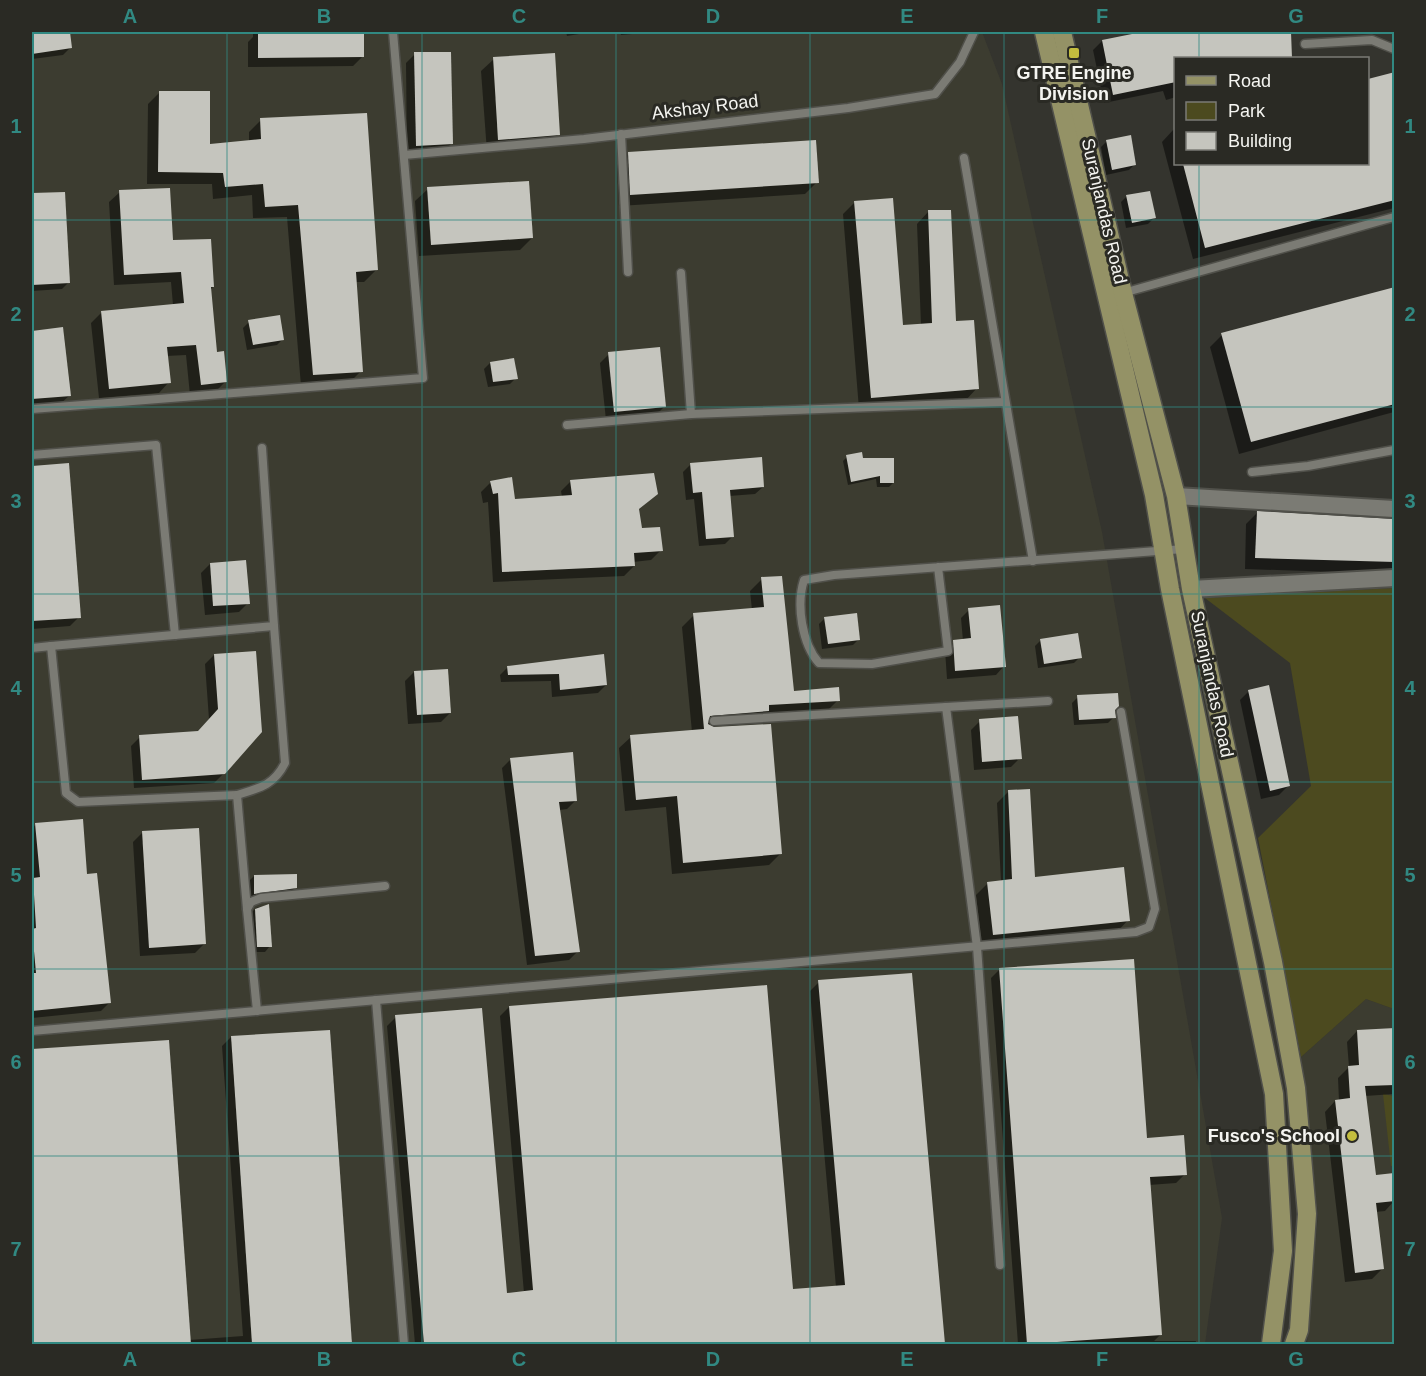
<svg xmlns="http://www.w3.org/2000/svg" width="1426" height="1376" font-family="Helvetica,sans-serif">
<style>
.built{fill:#3c3c30}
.green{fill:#4c4a1f}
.shadow{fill:#0007}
.building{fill:#c5c5be}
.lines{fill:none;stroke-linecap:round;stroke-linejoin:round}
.service-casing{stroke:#50504a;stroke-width:11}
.minor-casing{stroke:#50504a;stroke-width:20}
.primary-casing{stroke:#50504a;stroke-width:21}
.service{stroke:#7b7b74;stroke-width:8}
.minor{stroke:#7b7b74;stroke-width:16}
.primary{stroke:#949266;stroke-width:18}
.grid{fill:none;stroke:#318982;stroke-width:1.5;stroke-opacity:0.55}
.poi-dot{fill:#c3bd3e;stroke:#2a2a24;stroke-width:2}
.labels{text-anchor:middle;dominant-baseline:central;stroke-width:6;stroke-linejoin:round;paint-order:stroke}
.poi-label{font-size:18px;font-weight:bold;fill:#f4f4f0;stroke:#2a2a24}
.street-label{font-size:18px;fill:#f4f4f0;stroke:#2a2a24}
.neatline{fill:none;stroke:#318982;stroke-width:2}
.grid-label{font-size:20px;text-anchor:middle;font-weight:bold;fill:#318982}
</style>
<rect width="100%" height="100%" fill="#34342e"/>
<g class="built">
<polygon points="32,32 982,32 1002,84 1102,532 1222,1218 1205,1344 32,1344"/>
<polygon points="1366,999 1394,1009 1394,1344 1307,1344 1318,1215 1301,1057"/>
</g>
<g class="green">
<polygon points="1394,588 1394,1009 1366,999 1301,1057 1258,838 1311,786 1290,663 1205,598"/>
<polygon points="1383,1094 1394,1096 1394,1166 1391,1166"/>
</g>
<g class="shadow">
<polygon points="32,32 68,32 70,48 63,55 32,59"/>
<polygon points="253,32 363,32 363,56 353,66 248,67 248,42 253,37"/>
<polygon points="566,32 591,32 567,36"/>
<polygon points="620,32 655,32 621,35"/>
<polygon points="1149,32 1150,35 1163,32 1209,32 1216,58 1176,58 1176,97 1166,100 1163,91 1104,103 1093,50 1102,41"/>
<polygon points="1223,32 1290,32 1291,58 1224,58"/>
<polygon points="415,54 451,144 442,153 407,154 406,63"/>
<polygon points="494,59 559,134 547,146 487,152 481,71"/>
<polygon points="1394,73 1394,208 1193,259 1162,142 1174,129 1176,164 1368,164 1368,80"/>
<polygon points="160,92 208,146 249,142 249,132 261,120 376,270 364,282 355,282 361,371 349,383 301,386 287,217 253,218 252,195 213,199 212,184 147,184 148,104"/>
<polygon points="1107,141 1135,164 1129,170 1106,175 1101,147"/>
<polygon points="629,153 817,182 805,194 619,206 617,165"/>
<polygon points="428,189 532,238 520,250 419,256 415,201"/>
<polygon points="120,192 172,241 213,287 210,290 216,354 226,381 215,392 190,395 186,355 166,356 169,382 159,393 99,398 91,323 102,312 173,305 171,282 114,285 109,202"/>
<polygon points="64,193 69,282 62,289 32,291 32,195"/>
<polygon points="1127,196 1154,218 1148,224 1126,228 1121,202"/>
<polygon points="855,202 902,326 921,325 917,224 928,212 955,322 977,388 966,400 859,409 843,214"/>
<polygon points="1394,289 1394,412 1239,454 1210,347 1222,335"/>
<polygon points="249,322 283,339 277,345 247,350 243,328"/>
<polygon points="62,329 70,395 58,406 32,409 32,332"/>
<polygon points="609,354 665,406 656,415 606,420 600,363"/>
<polygon points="490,363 516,378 510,384 488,387 484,369"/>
<polygon points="847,457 862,460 893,483 889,487 877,487 876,479 848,485 843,461"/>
<polygon points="67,464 79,617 70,626 32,629 32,467"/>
<polygon points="691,464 763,487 755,494 729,496 733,536 725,544 699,546 694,499 686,500 683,472"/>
<polygon points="571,481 657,494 638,510 641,530 661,550 651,560 633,562 634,566 624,576 493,582 488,502 483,503 481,492 491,482 514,500 562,497 561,491"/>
<polygon points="1257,513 1394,521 1394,574 1245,569 1246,524"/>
<polygon points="210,564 248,603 239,612 205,615 201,573"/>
<polygon points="762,579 793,692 838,700 826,712 756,722 707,725 780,854 769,865 672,874 666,807 625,811 619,748 631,737 692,732 682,627 694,615 752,610 750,591"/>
<polygon points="969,610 1004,666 996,675 947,679 945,650 954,642 963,641 961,618"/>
<polygon points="825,618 859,639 853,645 822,649 819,624"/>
<polygon points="1041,640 1080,657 1074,663 1038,668 1035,646"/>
<polygon points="214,655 224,773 214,783 134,788 131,746 140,737 197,733 209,719 205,664"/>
<polygon points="603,655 606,685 598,693 552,697 551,681 501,682 500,675 508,667"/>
<polygon points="414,672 450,713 441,722 408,724 405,681"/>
<polygon points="1249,691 1288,786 1279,795 1261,799 1240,700"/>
<polygon points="1078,697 1113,710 1114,717 1108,723 1074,725 1072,703"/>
<polygon points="980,721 1020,758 1011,767 974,770 971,730"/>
<polygon points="511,759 576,800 567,809 559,810 578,951 569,960 527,965 502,768"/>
<polygon points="1008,792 1034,878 1128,920 1117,932 982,946 976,895 988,883 1001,882 997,803"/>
<polygon points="36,824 86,875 110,1002 101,1011 32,1018 32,829"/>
<polygon points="142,833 204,944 195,953 140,956 133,842"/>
<polygon points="254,876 296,887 290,893 249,899 248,882"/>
<polygon points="268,905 270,946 265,952 252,952 250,914 256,908"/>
<polygon points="1000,969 1146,1140 1185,1174 1176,1183 1149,1185 1161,1334 1154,1341 1196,1341 1195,1344 1018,1344 991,978"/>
<polygon points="911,974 943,1344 415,1344 387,1026 396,1017 505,1294 524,1293 500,1016 509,1007 792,1291 836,1287 810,991 819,982"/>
<polygon points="1394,1029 1394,1094 1365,1096 1374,1177 1394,1201 1385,1211 1375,1212 1382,1269 1372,1279 1345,1282 1325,1112 1335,1101 1339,1101 1338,1078 1349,1067 1347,1042 1357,1031"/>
<polygon points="329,1031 351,1344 32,1344 32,1050 168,1041 189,1340 243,1336 222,1046 231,1037"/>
</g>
<g class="building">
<polygon points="32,32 70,32 72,48 32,54"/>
<polygon points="258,32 364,32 364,57 258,58"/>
<polygon points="1142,32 1291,32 1292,58 1176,58 1176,82 1113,95 1102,40"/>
<polygon points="414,52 451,52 453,144 416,146"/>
<polygon points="555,53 560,135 498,140 493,57"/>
<polygon points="1395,72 1395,200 1205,248 1183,164 1368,164 1368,79"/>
<polygon points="159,91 210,91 210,144 261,139 260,118 367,113 378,270 356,272 363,372 313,375 298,205 265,207 263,184 225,187 223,173 158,172"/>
<polygon points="1131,135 1136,165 1112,170 1106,140"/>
<polygon points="816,140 819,183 630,195 628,152"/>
<polygon points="529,181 533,238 431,245 427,187"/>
<polygon points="170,188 173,240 211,239 214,287 211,287 217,352 224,351 227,382 201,385 196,345 167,347 171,383 109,389 101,311 184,303 181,272 124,275 119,190"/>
<polygon points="1150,191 1156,218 1132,223 1126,195"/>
<polygon points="65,192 70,283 32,285 32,193"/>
<polygon points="893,198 903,325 932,323 928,210 951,210 956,321 974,320 979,389 871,398 854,201"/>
<polygon points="1395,287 1395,404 1251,442 1221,333"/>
<polygon points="280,315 284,340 253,345 248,320"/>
<polygon points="63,327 71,396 32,399 32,331"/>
<polygon points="660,347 666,407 614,412 608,352"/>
<polygon points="514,358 518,379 493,382 490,362"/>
<polygon points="862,452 863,458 894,458 894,483 880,483 880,476 851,482 846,455"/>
<polygon points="762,457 764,487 730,490 734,537 706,539 702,492 693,493 690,463"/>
<polygon points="69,463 81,618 32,621 32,466"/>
<polygon points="654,473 658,494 639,509 642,528 660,527 663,551 634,553 635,566 502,572 498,493 493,494 490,481 512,477 515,499 572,495 570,480"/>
<polygon points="1257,511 1395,519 1395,562 1255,558"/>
<polygon points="246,560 250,604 213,606 210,563"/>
<polygon points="782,576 794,691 839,687 840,701 769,705 769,711 710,716 708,724 714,727 771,724 782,854 683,863 677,796 636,800 630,735 704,729 693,613 764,607 761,577"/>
<polygon points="1000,605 1006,667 955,671 953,640 971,638 968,608"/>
<polygon points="857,613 860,640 828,644 824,617"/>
<polygon points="1078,633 1082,658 1044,664 1040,639"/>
<polygon points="256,651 262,732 225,774 142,780 139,735 198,731 218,709 214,654"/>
<polygon points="604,654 607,685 560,690 559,674 508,675 507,666"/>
<polygon points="448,669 451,713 417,715 414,671"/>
<polygon points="1269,685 1290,786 1270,791 1248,690"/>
<polygon points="1118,693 1119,706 1115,710 1116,718 1079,720 1077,695"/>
<polygon points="1018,716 1022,759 982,762 979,719"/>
<polygon points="573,752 577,801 559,802 580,952 535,956 510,758"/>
<polygon points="1030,789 1035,877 1124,867 1130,921 993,935 987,882 1012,879 1008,790"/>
<polygon points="83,819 87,874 97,873 111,1003 32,1011 32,973 36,973 32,929 36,928 33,878 40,877 35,823"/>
<polygon points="199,828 206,944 149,948 142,831"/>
<polygon points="297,874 297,888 254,894 254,875"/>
<polygon points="269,904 272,947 257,947 255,909"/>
<polygon points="1134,959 1147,1138 1184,1135 1187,1175 1150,1177 1162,1335 1027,1344 999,968"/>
<polygon points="912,973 945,1344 424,1344 395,1015 482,1008 507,1293 533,1290 509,1006 767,985 793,1289 845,1285 818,980"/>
<polygon points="1395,1028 1395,1085 1365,1086 1376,1175 1394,1173 1395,1181 1395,1201 1376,1203 1384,1269 1355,1273 1335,1100 1350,1098 1348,1066 1359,1065 1357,1030"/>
<polygon points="330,1030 352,1344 252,1344 231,1036"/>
<polygon points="169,1040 191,1344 32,1344 32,1049"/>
</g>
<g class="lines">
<g class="service-casing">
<g id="service">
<polyline points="1305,44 1372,40 1394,49"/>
<polyline points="621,134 628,272"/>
<polyline points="404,155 584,139 848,108 935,94 960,62 974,32"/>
<polyline points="964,158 1033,561"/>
<polyline points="681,273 691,414"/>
<polyline points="1123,293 1394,217"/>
<polyline points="32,409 423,378 393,32"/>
<polyline points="567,425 691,414 1005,402"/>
<polyline points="32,455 156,445 175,635"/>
<polyline points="1252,472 1308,466 1394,450"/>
<path d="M938 567 948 651 872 664 819 663C802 644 796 605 804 580L834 575 1184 549"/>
<polyline points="51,646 274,626 262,448"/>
<polyline points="32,648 51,646 66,793 78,802 237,795 247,909"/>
<polyline points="946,707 1048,701"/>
<polyline points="714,721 946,707 977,947 1000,1265"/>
<path d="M237 795C260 788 274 785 285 763L274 626"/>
<polyline points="376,1000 404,1344"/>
<polyline points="257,1011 247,909 251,902 261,898 385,886"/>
<polyline points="32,1031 1136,932 1149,927 1155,909 1121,712"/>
</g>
</g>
<g class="minor-casing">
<g id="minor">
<polyline points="1176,496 1394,509"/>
<polyline points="1191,589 1394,578"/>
</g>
</g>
<g class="primary-casing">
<g id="primary">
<polyline points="1044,32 1154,495 1170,589 1274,1094 1283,1251 1271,1344"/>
<polyline points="1062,32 1123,293 1176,496 1191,589 1273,962 1296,1088 1307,1214 1299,1330 1294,1344"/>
</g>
</g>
<use href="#service" class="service"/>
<use href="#minor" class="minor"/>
<use href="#primary" class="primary"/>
</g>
<path class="grid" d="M227 32V1344M422 32V1344M616 32V1344M810 32V1344M1004 32V1344M1199 32V58M1199 164V1344M32 220H1394M32 407H1394M32 594H1394M32 782H1394M32 969H1394M32 1156H1394"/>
<g class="poi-dot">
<rect x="1068" y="47" width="12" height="12" rx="3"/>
<circle cx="1352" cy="1136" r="6"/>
</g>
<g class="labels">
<g class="poi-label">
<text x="1074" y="73">GTRE Engine<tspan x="1074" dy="21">Division</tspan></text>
<text x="1340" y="1136" text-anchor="end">Fusco's School</text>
</g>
<g class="street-label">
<text transform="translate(705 107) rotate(-7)">Akshay Road</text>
<text transform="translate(1104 211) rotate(77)">Suranjandas Road</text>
<text transform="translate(1212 684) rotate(78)">Suranjandas Road</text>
</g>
</g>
<rect width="1426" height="1376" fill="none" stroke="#2a2a24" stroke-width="66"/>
<rect x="1174" y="57" width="195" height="108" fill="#2a2a24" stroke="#7b7b76" stroke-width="1.5"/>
<rect x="1186" y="76" width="30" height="9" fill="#949266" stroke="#7b7b76" stroke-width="1.5"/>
<text x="1228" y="87" font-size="18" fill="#f4f4f0">Road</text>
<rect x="1186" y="102" width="30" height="18" fill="#4c4a1f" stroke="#7b7b76" stroke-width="1.5"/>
<text x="1228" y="117" font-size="18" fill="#f4f4f0">Park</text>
<rect x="1186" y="132" width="30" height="18" fill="#c5c5be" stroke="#7b7b76" stroke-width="1.5"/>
<text x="1228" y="147" font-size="18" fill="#f4f4f0">Building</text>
<rect x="33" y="33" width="1360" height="1310" class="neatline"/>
<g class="grid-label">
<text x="130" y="23">A</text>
<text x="324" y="23">B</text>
<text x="519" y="23">C</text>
<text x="713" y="23">D</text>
<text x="907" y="23">E</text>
<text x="1102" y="23">F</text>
<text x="1296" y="23">G</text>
<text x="16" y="133">1</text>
<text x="1410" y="133">1</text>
<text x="16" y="321">2</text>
<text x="1410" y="321">2</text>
<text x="16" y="508">3</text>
<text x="1410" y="508">3</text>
<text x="16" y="695">4</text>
<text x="1410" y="695">4</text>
<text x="16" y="882">5</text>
<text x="1410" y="882">5</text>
<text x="16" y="1069">6</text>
<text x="1410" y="1069">6</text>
<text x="16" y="1256">7</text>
<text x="1410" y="1256">7</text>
<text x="130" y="1366">A</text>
<text x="324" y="1366">B</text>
<text x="519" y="1366">C</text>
<text x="713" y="1366">D</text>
<text x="907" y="1366">E</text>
<text x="1102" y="1366">F</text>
<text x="1296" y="1366">G</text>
</g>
</svg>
